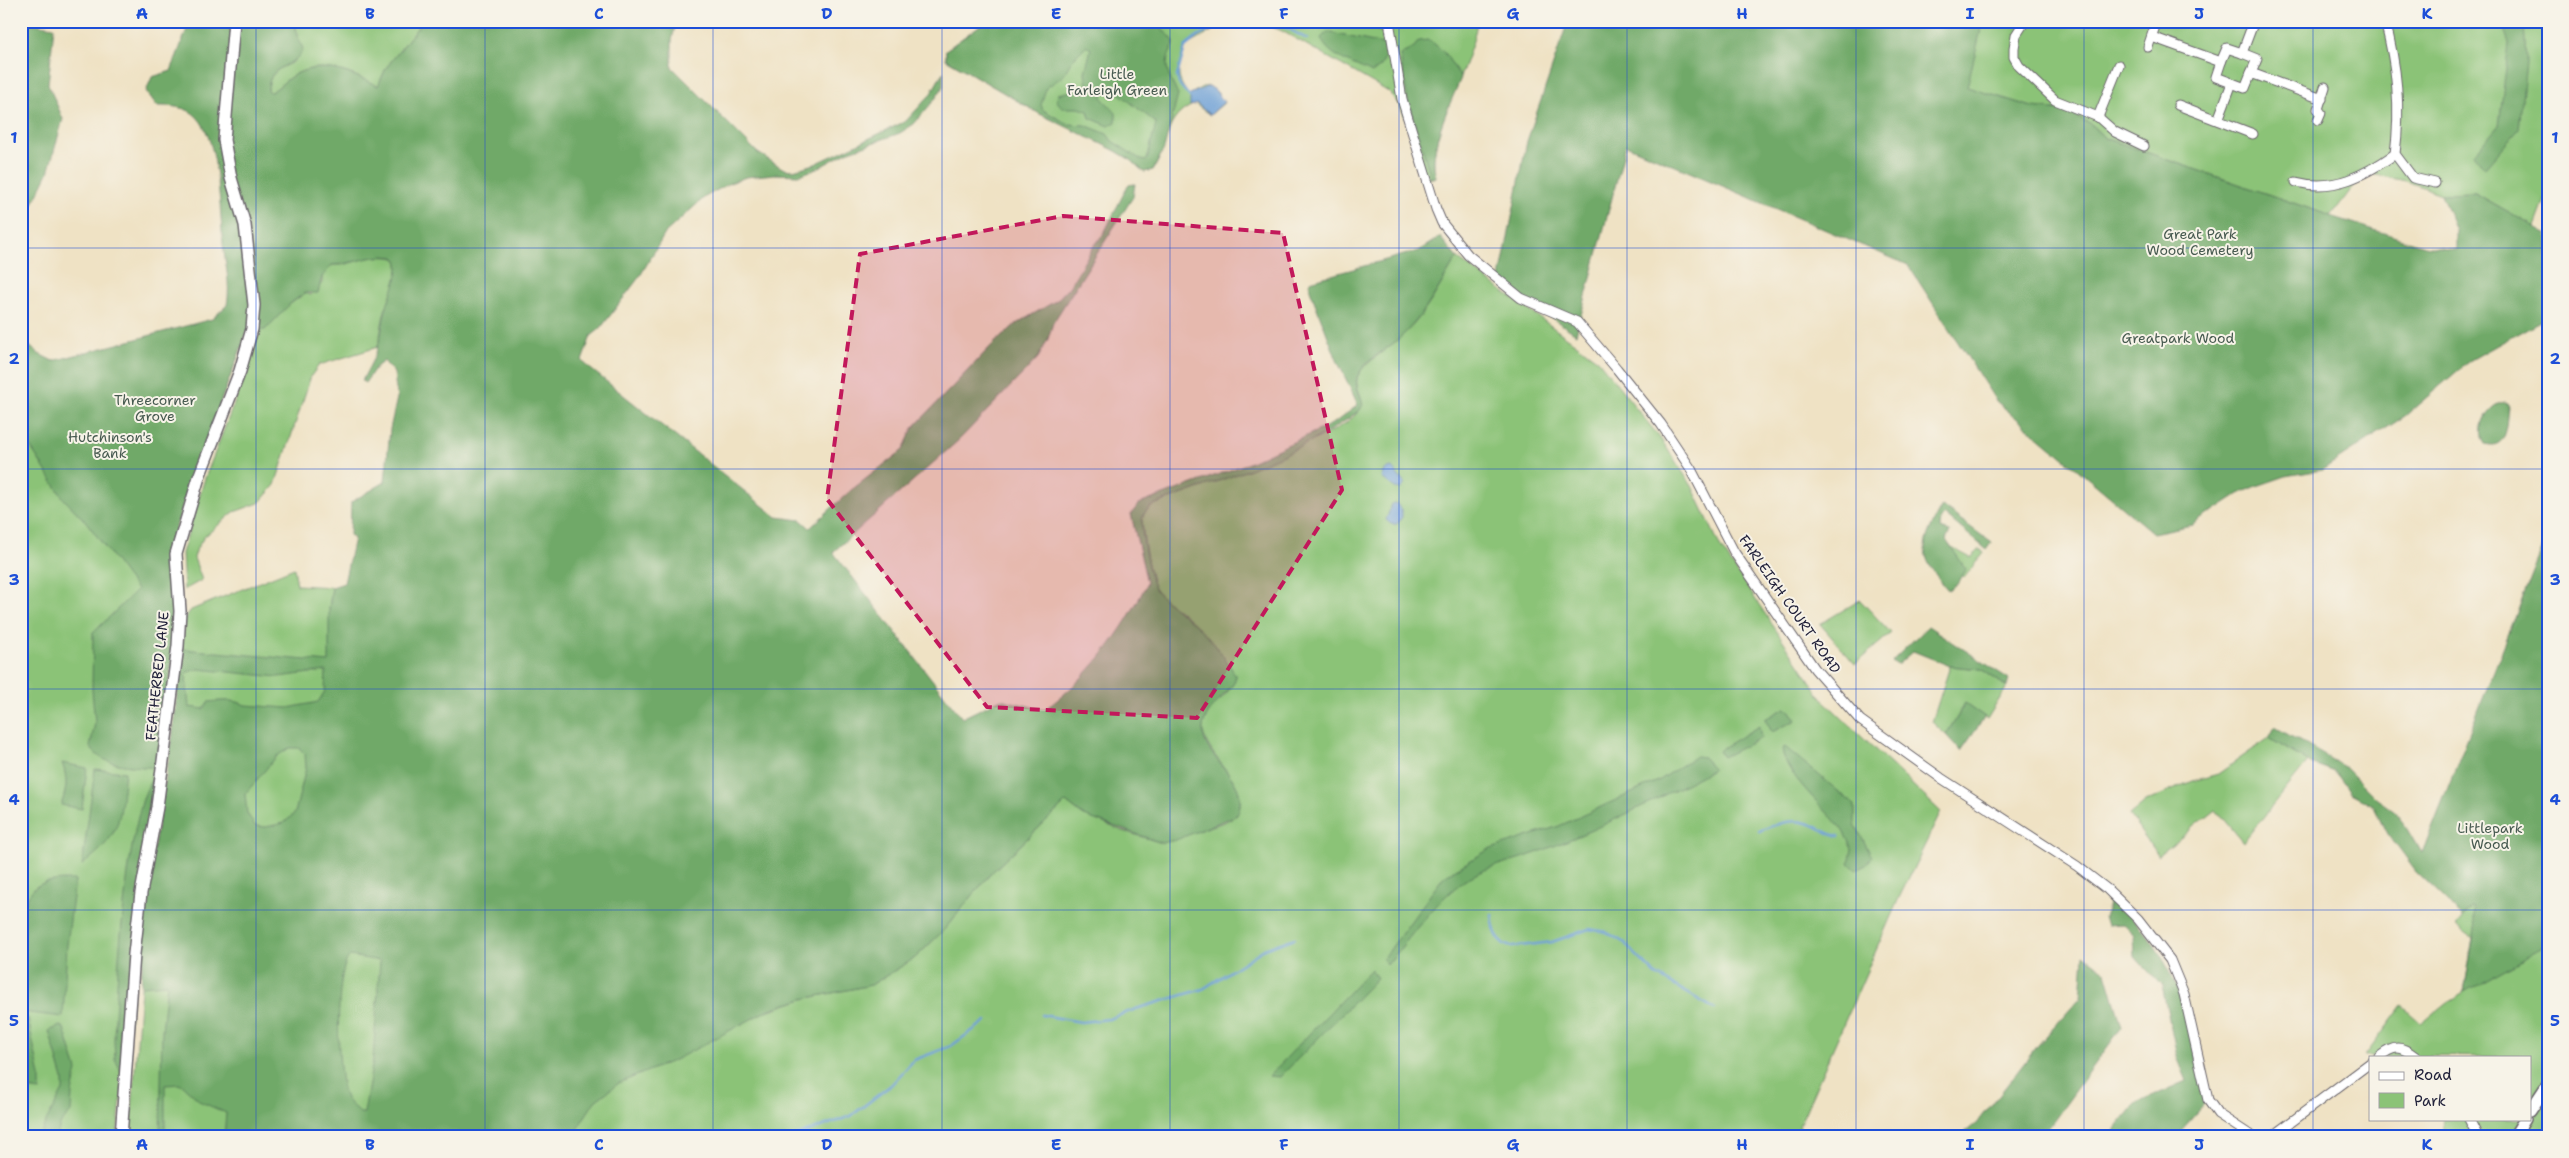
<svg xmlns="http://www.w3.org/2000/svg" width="2569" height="1158" font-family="'Shantell Sans',sans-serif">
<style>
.green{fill:#8bc377;stroke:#567259}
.forest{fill:#70a968;stroke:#496652;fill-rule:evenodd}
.water{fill:#699dd5;stroke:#466088}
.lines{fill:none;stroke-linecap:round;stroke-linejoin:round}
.stream{stroke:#699dd5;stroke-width:2.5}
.minor-casing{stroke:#6a656b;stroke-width:11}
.tertiary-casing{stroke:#6a656b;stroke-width:14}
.minor{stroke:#fff;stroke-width:9}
.tertiary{stroke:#fff;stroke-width:11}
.marked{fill:#c2185b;fill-opacity:0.2;stroke:#c2185b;stroke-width:4;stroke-dasharray:10 6;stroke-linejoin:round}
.grid{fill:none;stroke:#1d4ed8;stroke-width:1;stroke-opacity:0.55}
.labels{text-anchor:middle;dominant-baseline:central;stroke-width:4;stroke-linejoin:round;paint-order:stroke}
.park-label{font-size:14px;fill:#475a50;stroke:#f7f3e8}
.street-label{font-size:14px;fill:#22223b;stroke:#f7f3e8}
.neatline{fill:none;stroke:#1d4ed8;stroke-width:2}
.grid-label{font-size:16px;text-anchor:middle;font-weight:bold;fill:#1d4ed8}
</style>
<rect width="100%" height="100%" fill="#f7f3e8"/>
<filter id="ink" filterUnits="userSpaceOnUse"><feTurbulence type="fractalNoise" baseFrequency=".02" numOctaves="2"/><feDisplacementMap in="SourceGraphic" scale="10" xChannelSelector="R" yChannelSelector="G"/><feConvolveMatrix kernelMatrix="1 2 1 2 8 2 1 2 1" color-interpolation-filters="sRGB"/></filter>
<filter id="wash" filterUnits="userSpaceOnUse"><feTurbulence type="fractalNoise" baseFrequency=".0096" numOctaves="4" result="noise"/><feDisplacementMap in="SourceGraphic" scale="20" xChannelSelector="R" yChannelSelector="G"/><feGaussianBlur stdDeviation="1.12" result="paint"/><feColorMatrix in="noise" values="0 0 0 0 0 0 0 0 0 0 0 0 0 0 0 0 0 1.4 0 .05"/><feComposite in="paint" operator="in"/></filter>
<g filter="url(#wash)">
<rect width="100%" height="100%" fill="#efe2c4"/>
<g class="green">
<path d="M328 21H420L418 27 386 68 378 86C352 74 324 60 296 74 287 78 280 87 271 92L268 91C268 73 278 69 293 62L299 40 296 27 301 22 324 24Z"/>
<path d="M986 21H1229L1186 46C1179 69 1173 75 1189 95L1202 87 1209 86 1217 92 1224 103 1210 115 1195 104C1162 118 1171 143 1153 170L1144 172 1131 160 1100 142 1040 114 946 59V50Z"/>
<path d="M1248 21H1477C1473 65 1423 139 1436 177L1425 180C1416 151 1410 111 1387 91L1282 31 1265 24Z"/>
<polygon points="1983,21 2548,21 2548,192 2535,227 2475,193 2441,194 2406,181 2371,174 2353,187 2331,216 2105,138 2089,123 2064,110 2032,107 1966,87"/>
<path d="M371 257C377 257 389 256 394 258 406 263 390 297 387 305 382 318 381 334 378 347L319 365 311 376 275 485 259 503 234 512 204 537 197 548 194 558 202 580 184 590 182 553 205 478 246 373 258 331 270 326 277 314 305 293 311 295 322 283V277L332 265H342Z"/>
<path d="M1457 258 1598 360 1660 438 1692 486 1721 548 1823 700 1941 812 1899 898 1799 1126 1806 1137H130L145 935 146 894 172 740 185 618 191 610 294 568 297 585 332 587 329 609 757 1014 803 999 871 985 915 958 944 930 992 872 1066 802 1081 814 1120 830 1162 843 1224 822 1237 815C1252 783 1209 761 1203 732 1199 709 1240 691 1234 674 1233 670 1229 666 1226 662 1214 642 1199 627 1181 612 1172 605 1162 599 1155 589 1150 582 1140 526 1143 516 1145 510 1151 507 1156 504 1203 487 1248 469 1294 449 1315 439 1344 429 1359 411 1370 398 1347 386 1362 369 1375 356 1390 347 1403 335 1427 314 1440 284 1457 258Z"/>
<polygon points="243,344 192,476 175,530 171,565 175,600 117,1137 21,1137 21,371"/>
<polygon points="1950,547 1971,558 1979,549 1984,552 1964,578 1944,549"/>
<polygon points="1860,600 1891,633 1855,664 1820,624"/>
<polygon points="1950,666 1981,669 2007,687 1987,719 1965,703 1946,735 1932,722"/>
<polygon points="2269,738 2308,762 2243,842 2216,809 2158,856 2129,815 2145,802 2193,781 2218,774"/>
<polygon points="2548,874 2548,1137 2445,1137 2443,1119 2530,1119 2530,1057 2365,1056 2402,1006 2421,1023 2447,1002 2464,992 2473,938 2457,926 2471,907"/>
</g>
<g class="forest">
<path d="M190 21H328L324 24 301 22 296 27V33L303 49C295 70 268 62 268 91L271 92C280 87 287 78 296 74 324 60 352 74 378 86L386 68 418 27 420 21H676L672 41V67L758 153 784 169 793 170 815 164 906 121 930 95 943 72V87L935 99 914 124 900 133 847 152 816 169 799 175 774 174 746 177 730 183 705 197 666 232 640 276 600 329 591 336 582 361 592 370 777 517 801 520 810 528 850 491 903 450 913 428 993 344 1016 324 1057 300 1069 287 1093 247 1103 235 1128 185 1135 184 1133 197 1053 323 1048 339 1038 358 960 439 833 552 962 718 1001 699 1044 710C1089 678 1123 632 1147 583L1131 514 1139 504 1246 464 1334 423 1358 405 1337 360 1310 290V281L1418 251 1440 237 1457 258C1440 284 1427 312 1404 334 1391 348 1368 357 1358 375 1353 385 1361 395 1363 404L1360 410C1301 455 1226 478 1156 504 1151 507 1145 510 1143 516 1139 526 1150 583 1156 590 1168 605 1185 615 1199 628 1214 641 1226 659 1236 676L1234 683C1225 695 1209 707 1204 722 1193 755 1255 778 1237 815L1176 840 1162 843 1084 816 1066 802 992 872 944 930 915 958 871 985 803 999 770 1009 675 1060 619 1083 595 1101 572 1137H224L226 1113 201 1102 181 1084 165 1085V1137H160L162 1031 167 984 141 986 146 894 172 740 182 649 329 662V609L332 587 344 583 354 538 350 535 351 502 385 482 390 429 397 398 394 373 384 361 376 367 365 383 362 381C367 370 375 358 378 346 382 333 383 320 386 308 388 301 407 260 393 257 372 253 352 265 332 265L322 277 318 293H305L291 303 265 330H248L192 476 175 530 171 565 175 636 160 768C138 766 103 768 90 747L95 723 92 690 93 633 137 590 87 523 63 498 21 432V339L39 354 53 361 212 319 227 305C231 284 225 264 223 244 220 212 219 139 197 117 187 106 170 106 157 106L146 91 152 77 171 71ZM198 669 278 677 326 671 325 691 318 702 288 708 245 705C235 699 221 701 208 702L204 709 189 707 186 676 188 672ZM289 748H299L305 754 306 768 295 813 284 823 266 827 255 826 247 813 245 794 277 756ZM350 956 380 961 373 1060 364 1113H360C355 1108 347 1102 345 1096 337 1076 334 968 350 956Z"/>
<path d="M986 21H1159C1161 33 1173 35 1174 43 1174 48 1169 53 1168 58 1164 72 1173 83 1178 95L1164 149 1153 170 1144 172 1131 160 1116 151 1040 114 946 59V50ZM1086 46 1091 49 1085 72 1087 87 1083 91 1077 90 1058 94 1057 101 1062 108H1079L1088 111 1090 118 1109 126 1116 122V113L1102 98 1103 92 1107 88 1120 94 1156 123 1147 160 1140 159 1112 141 1107 134 1085 125 1068 124 1043 110 1041 105 1046 88 1063 76 1072 60Z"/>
<polygon points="1324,21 1384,21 1386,32 1326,23"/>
<polygon points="1568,21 1983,21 1967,87 2032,107 2064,110 2089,123 2105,138 2331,216 2424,246 2456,250 2456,231 2441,194 2475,193 2548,234 2547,317 2469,361 2405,416 2322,470 2286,476 2257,486 2239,494 2192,525 2153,533 1996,401 1908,265 1626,145 1576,334 1499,283 1527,141"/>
<polygon points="2501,21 2524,21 2526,61 2519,129 2485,168 2474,154 2499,125 2509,43"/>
<polygon points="21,22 54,27 48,84 63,119 48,173 21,228"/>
<path d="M1327 32 1383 44 1388 52 1381 66 1372 73C1355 64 1328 57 1321 38Z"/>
<path d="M1428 40C1444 48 1451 63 1461 78 1450 104 1427 150 1436 177L1431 178 1408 101 1400 55 1413 48 1419 41Z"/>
<path d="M2506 402 2509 406C2507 421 2509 451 2485 444 2475 429 2487 403 2506 402Z"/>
<path d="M1942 506 1992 543 1987 550 1945 515 1941 519 1940 529 1950 532 1946 540 1966 569 1959 582 1948 590C1917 554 1920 546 1942 506Z"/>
<polygon points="2548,534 2548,945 2464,992 2475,929 2473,908 2471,907 2463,917 2416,872 2387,833 2373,805 2351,793 2335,772 2308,762 2269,738 2275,727 2346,768 2377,799 2394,811 2408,829 2422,853"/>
<polygon points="1928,626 2009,679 2007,687 1981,669 1950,666 1913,651 1897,665 1892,661"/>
<polygon points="1965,703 1985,717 1961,751 1946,735"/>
<polygon points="1785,708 1789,710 1796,720 1772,732 1765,719"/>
<polygon points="1759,726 1761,738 1723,757 1719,751 1722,748"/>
<path d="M1785 747 1855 805V824L1872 857 1866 865 1856 870 1849 863 1852 849C1849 843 1846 836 1843 831 1827 809 1785 776 1782 749Z"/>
<path d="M1696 756 1703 757 1714 769C1658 799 1599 829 1539 852 1513 862 1484 866 1461 883 1432 905 1410 938 1387 965L1383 959 1444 876 1488 850 1559 826 1660 780Z"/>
<path d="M62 763 87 768 82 809 61 805C67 789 68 779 62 763Z"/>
<path d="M95 769 125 772C119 820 124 833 82 865Z"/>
<path d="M159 773 121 1071 115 1059 114 1041C115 1003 127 785 159 773Z"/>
<path d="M75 880 67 945 63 1017 21 1012V993L24 985C21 960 12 896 41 884 51 880 64 880 75 880Z"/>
<path d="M2105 891C2123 908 2140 925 2154 945 2186 991 2196 1049 2205 1104L2175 1137H2109L2137 1103 2187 1081 2177 1057 2162 986 2135 957 2134 935 2123 924 2107 925 2104 918 2109 904 2103 895Z"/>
<polygon points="2084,955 2106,972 2122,1027 2042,1137 1959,1137 1978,1122 2039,1044 2081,997"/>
<polygon points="1371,969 1377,978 1280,1077 1269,1076"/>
<polygon points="21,1016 28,1018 40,1076 40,1091 21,1088"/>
<polygon points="60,1026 64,1028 77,1070 72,1093 71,1112 61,1123 56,1137 38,1137 63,1090 63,1079 49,1031"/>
</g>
<g class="water">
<polygon points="1209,86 1215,90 1224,102 1210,115 1197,104 1190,106 1190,94"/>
<polygon points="1392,468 1405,484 1401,489 1395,488 1382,478 1385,470"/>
<polygon points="1396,503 1402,511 1402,517 1397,524 1391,524 1386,520 1392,504"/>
</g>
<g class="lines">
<g class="stream">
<polyline points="1274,21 1307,39"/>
<polyline points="1190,97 1179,84 1177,76 1185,47 1197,37 1228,21"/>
<path d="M1759 831C1779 823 1795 816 1817 827 1825 831 1830 835 1839 836"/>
<path d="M1492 914C1493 928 1497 945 1512 947L1552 942 1589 929 1606 932 1623 942 1656 975 1715 1009"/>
<polyline points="1042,1015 1081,1022 1109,1019 1136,1009 1203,989 1264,949 1295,938"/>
<polyline points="793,1137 851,1116 891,1085 914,1060 951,1046 986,1021"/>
</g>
</g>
</g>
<g filter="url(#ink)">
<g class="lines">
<g class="minor-casing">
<g id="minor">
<polyline points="1389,21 1402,99 1436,209 1442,223 1468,255 1521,298 1577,322 1617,369 1661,424 1691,469 1734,552 1815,669 1860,720 1941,778 2077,866 2107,889 2138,919 2170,960 2184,994 2208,1100 2218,1114 2253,1137"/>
<polyline points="2025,21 2016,35 2014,48 2014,57 2019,66 2055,100 2098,117 2115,132 2144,146"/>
<path d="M2385 21C2397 67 2401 107 2395 154L2413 178 2435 183"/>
<polyline points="2152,37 2221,62 2216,77 2245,88 2251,73 2322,99"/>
<polyline points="2148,47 2155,26"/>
<polyline points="2221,62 2227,48 2242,53"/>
<polyline points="2251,73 2257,59 2242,53 2254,21"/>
<polyline points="2178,105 2253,134"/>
<polyline points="2098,117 2119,65"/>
<polyline points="2218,120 2232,83"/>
<polyline points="2318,120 2321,113 2318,109 2325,87"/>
<path d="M2296 182C2334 192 2365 175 2395 154"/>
<path d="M2379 1057C2394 1045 2401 1045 2416 1057"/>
<polyline points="2469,1119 2478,1137"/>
<polyline points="2271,1137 2370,1063"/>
</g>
</g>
<g class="tertiary-casing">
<g id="tertiary">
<polyline points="2530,1111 2548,1084"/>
<polyline points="121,1137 134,954 141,893 157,807 178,646 180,611 176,554 199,477 240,371 252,329 254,305 245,225 231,178 224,140 234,21"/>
<polyline points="2514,1137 2525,1119"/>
</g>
</g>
<use href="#minor" class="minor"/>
<use href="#tertiary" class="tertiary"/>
</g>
</g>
<path class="marked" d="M1063 216 1283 233 1342 490 1197 718 987 707 827 499 860 254Z"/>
<path class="grid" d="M256 21V1137M485 21V1137M713 21V1137M942 21V1137M1170 21V1137M1399 21V1137M1627 21V1137M1856 21V1137M2084 21V1137M2313 21V1137M21 248H2548M21 469H2548M21 689H2548M21 910H2548"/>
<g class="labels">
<g class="park-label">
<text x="1117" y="74">Little<tspan x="1117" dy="16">Farleigh Green</tspan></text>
<text x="2200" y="234">Great Park<tspan x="2200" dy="16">Wood Cemetery</tspan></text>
<text x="2178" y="338">Greatpark Wood</text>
<text x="155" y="400">Threecorner<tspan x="155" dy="16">Grove</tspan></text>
<text x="110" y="437">Hutchinson's<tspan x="110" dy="16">Bank</tspan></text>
<text x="2490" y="828">Littlepark<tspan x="2490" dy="16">Wood</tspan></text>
</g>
<g class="street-label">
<text transform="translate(1790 604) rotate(55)">FARLEIGH COURT ROAD</text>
<text transform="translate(157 676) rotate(-84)">FEATHERBED LANE</text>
</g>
</g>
<rect width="2569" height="1158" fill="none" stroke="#f7f3e8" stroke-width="55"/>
<rect x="2369" y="1056" width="162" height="65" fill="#f7f3e8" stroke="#a29fa3"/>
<rect x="2379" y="1072" width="25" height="8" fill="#ffffff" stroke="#a29fa3"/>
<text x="2414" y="1080" font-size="15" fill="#22223b">Road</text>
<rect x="2379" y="1093" width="25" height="15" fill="#8bc377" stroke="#a29fa3"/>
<text x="2414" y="1106" font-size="15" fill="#22223b">Park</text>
<rect x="28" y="28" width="2514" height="1102" class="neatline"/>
<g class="grid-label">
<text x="142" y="19">A</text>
<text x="370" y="19">B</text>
<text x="599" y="19">C</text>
<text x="827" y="19">D</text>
<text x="1056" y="19">E</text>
<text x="1284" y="19">F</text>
<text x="1513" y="19">G</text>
<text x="1742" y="19">H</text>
<text x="1970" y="19">I</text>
<text x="2199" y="19">J</text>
<text x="2427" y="19">K</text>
<text x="14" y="143">1</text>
<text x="2555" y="143">1</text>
<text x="14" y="364">2</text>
<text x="2555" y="364">2</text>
<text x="14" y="585">3</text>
<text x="2555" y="585">3</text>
<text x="14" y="805">4</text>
<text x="2555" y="805">4</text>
<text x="14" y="1026">5</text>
<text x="2555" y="1026">5</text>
<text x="142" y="1150">A</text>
<text x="370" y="1150">B</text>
<text x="599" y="1150">C</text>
<text x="827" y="1150">D</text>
<text x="1056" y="1150">E</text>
<text x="1284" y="1150">F</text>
<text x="1513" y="1150">G</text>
<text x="1742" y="1150">H</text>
<text x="1970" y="1150">I</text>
<text x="2199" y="1150">J</text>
<text x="2427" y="1150">K</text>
</g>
</svg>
